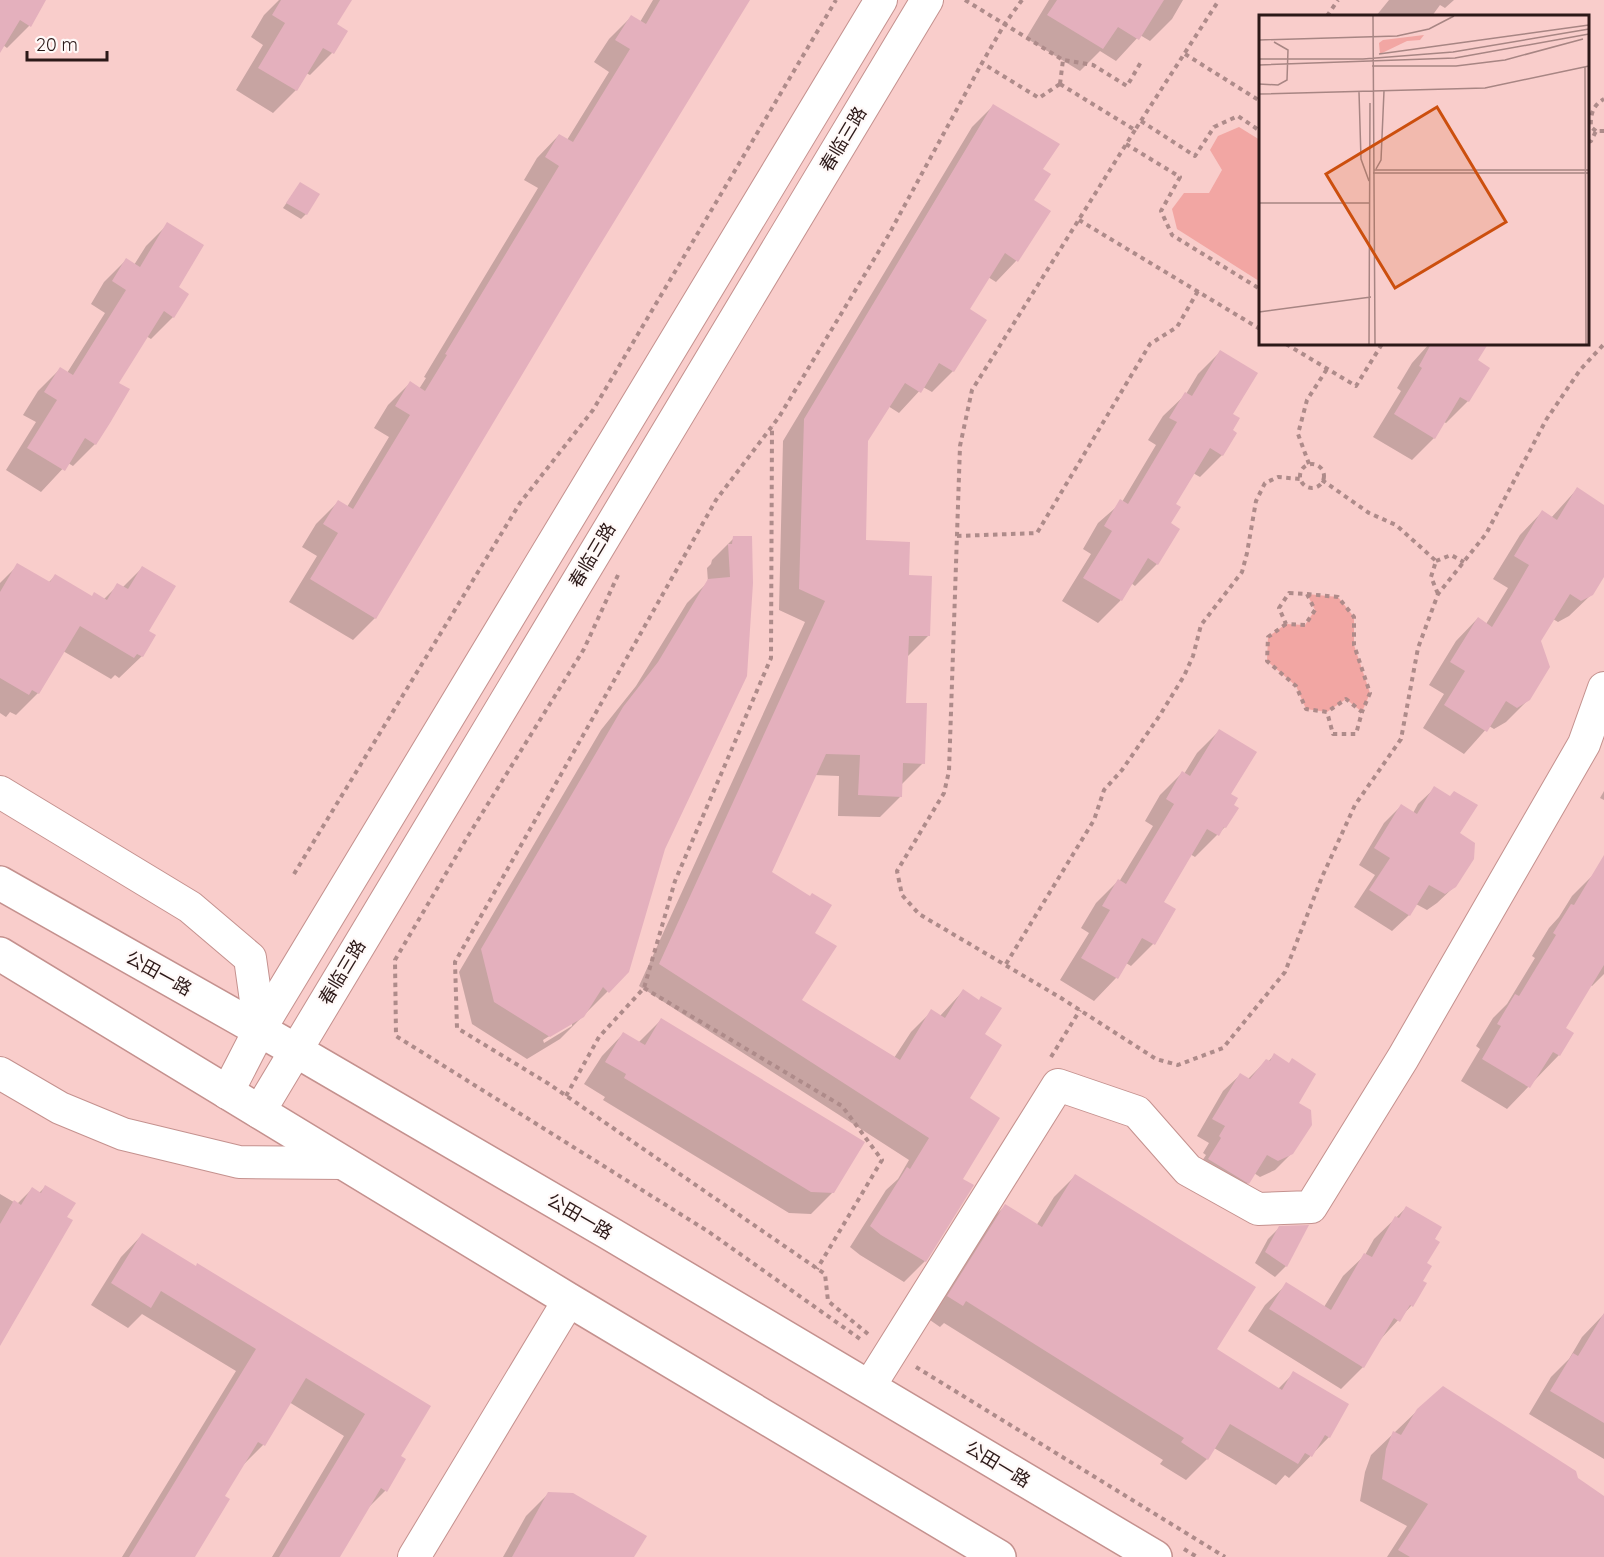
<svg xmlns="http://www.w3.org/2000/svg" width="1604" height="1557" font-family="Quicksand,'Noto Sans SC',sans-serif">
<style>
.green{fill:#f2a6a3}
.shadow{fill:#0003;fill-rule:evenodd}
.building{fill:#e4b0bd}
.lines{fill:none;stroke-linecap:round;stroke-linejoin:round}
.minor-casing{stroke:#c4918e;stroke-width:34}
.major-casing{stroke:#c4918e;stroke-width:36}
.path{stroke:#ae8b8a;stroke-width:4;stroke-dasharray:4.5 4.5;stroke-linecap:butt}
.minor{stroke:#fff;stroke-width:32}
.major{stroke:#fff;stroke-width:33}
.labels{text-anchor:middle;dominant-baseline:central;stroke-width:4.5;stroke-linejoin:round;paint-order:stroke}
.street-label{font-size:18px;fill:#2c1918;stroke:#fff9f8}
.inset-road{fill:none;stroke:#a78583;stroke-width:1.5}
.view{fill:#cc4f0e;fill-opacity:0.15;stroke:#cc4f0e;stroke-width:3}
.inset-edge{fill:none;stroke:#2c1918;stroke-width:3}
</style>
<rect width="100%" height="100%" fill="#f9cdcb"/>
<g class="green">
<polygon points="1239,127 1260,140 1259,281 1177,229 1172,209 1184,193 1209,193 1222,170 1210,150 1218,136"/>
<polygon points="1307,594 1338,597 1354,617 1354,645 1370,693 1362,712 1346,699 1327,712 1306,709 1296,686 1267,661 1268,637 1286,624 1305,625 1315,610"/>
</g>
<g class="shadow">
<polygon points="0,0 45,0 29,26 7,48 3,45 0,50"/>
<polygon points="279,0 350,0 335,25 332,53 310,75 306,73 296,90 273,113 236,90 263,45 251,37 264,15"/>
<polygon points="653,0 748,0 583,271 375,618 353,640 289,602 317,556 302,547 316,524 338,502 347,507 389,437 374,428 388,405 410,383 419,389 426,378 424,377 538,188 524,180 537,158 559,135 567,140 609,72 594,62 609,39 631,17 640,22"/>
<polygon points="1049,0 1183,0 1172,19 1150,41 1140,35 1116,61 1100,51 1080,71 1026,38"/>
<polygon points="1389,0 1454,0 1445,8 1440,5 1432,16 1376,16"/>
<polygon points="993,106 1041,169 1016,261 996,282 988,277 968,310 953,371 932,392 923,387 899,413 888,406 866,440 865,541 907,577 928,636 907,657 905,704 923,763 902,784 901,796 880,817 838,816 839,776 815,775 770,873 813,933 800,1001 894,1058 911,1032 932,1011 940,1016 963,991 983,1035 968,1098 961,1179 925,1261 904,1282 860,1255 850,1247 886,1190 898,1179 909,1160 639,986 805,622 779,610 783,441 972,127"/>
<polygon points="300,184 306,214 301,219 283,208"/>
<polygon points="168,224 177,288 173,317 151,339 146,336 117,383 95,444 73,466 68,463 41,492 6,470 36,422 23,415 38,391 60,369 67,373 105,313 91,304 104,282 126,260 134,265 146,246"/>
<polygon points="1429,344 1486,344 1476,361 1468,401 1446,423 1444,422 1434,438 1412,460 1373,437 1401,391 1397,388 1412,363"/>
<polygon points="1220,352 1231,415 1231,431 1222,455 1200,477 1193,473 1174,505 1157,564 1135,586 1131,583 1120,601 1098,623 1062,601 1091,554 1083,549 1098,523 1122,502 1156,445 1148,440 1163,416 1186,394 1198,374"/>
<polygon points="1577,489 1604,506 1604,575 1592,594 1569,616 1558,622 1553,619 1539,641 1529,699 1506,722 1494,729 1489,726 1464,754 1423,728 1444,694 1429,685 1456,641 1478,618 1486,624 1508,588 1493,579 1520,535 1542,512 1551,518"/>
<path d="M751 537 663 848 608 991 560 1039 527 1059 472 1024 459 972 601 730 636 686 687 603 708 582 707 568 711 564 712 560 734 538ZM572 1022V1026L544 1043 543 1040Z"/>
<polygon points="18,565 48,583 55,576 91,597 103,600 118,585 122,588 142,568 147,631 142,656 119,678 115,675 111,679 63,651 38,693 16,715 10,712 6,717 0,713 0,583"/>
<polygon points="1219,731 1229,794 1225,827 1195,857 1190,854 1162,902 1174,910 1153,944 1131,966 1126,963 1116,978 1094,1001 1060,980 1089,933 1081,928 1096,903 1118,881 1119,882 1153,826 1145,821 1160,795 1182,773 1184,774 1197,753"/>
<polygon points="1435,788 1458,834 1455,886 1437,903 1427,910 1416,904 1409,915 1392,931 1354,907 1375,875 1359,865 1384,823 1401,806 1413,813 1418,804"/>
<polygon points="1604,791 1604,800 1600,798"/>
<polygon points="1594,874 1604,880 1604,974 1592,986 1590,985 1564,1029 1559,1055 1507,1109 1461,1081 1480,1049 1476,1046 1493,1018 1507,1004 1535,958 1532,956 1549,928 1559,917 1572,896"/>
<polygon points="661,1020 833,1192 811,1214 789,1213 603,1100 605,1097 584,1084 602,1056 623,1034 638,1043"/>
<polygon points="1274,1055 1297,1103 1292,1153 1275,1170 1260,1177 1254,1173 1248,1183 1231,1199 1192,1176 1206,1155 1203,1153 1209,1143 1197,1136 1223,1091 1240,1075 1248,1079 1266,1061 1268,1062"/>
<polygon points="1076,1175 1215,1350 1278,1389 1294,1373 1329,1437 1289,1478 1285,1475 1276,1485 1214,1448 1207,1459 1186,1480 1160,1464 1163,1460 944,1323 940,1327 927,1318 983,1228 1005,1206 1036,1226 1054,1197"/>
<polygon points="45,1187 0,1342 0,1194 17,1204 32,1189 39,1193"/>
<polygon points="1406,1208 1425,1264 1421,1282 1425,1284 1411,1306 1378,1342 1363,1367 1341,1389 1248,1331 1265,1305 1287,1284 1324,1307 1343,1276 1365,1255 1374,1239"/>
<polygon points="1279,1228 1286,1266 1275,1277 1255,1263 1268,1239"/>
<polygon points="142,1235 429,1406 399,1456 404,1459 385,1491 365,1511 338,1557 272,1557 344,1436 289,1402 263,1445 242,1466 223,1497 193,1557 122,1557 236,1371 142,1314 128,1328 91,1305 121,1257"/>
<polygon points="1604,1314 1604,1459 1529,1414 1551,1377 1569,1359 1582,1337"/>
<polygon points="1418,1410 1576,1478 1604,1497 1604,1547 1593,1557 1387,1557 1407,1526 1360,1501 1365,1472 1371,1455"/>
<polygon points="548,1494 633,1557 503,1557 526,1516"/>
</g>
<g class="building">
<polygon points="0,0 46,0 31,27 20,20 0,53"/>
<polygon points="281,0 352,0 337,24 348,31 334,54 323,48 297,91 258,68 285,23 272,15"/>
<polygon points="660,0 750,0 584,271 376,619 310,579 338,533 323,524 338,500 353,509 410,415 395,406 410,381 425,391 447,355 445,354 559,166 545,157 559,134 573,142 630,49 615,40 631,15 646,24"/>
<polygon points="1057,0 1164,0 1139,40 1118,27 1103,49 1047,15"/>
<polygon points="993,104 1060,144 1043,169 1051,174 1034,200 1051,211 1018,262 1005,253 970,309 987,320 954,372 939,363 921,393 905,383 868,441 866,540 910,542 909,575 932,576 930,636 909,636 906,703 927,703 925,764 903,763 902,797 858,795 860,755 826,754 772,872 810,896 812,893 832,905 815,933 837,946 802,1000 900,1060 931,1009 945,1018 963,989 979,1000 981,996 1002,1008 985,1034 1002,1045 970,1098 1000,1118 963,1179 974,1185 926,1262 881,1235 870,1226 907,1167 910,1169 929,1138 659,964 825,601 799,589 804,419"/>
<polygon points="300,182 320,194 307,215 286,203"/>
<polygon points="167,222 204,245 179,287 189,294 174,318 164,311 119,383 130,389 110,423 96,445 85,438 65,471 27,448 57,400 44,392 60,367 73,375 126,290 112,281 126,258 140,267"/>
<polygon points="1431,344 1488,344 1478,360 1490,368 1469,402 1460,397 1435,439 1394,414 1422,368 1419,366"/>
<polygon points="1220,350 1258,373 1233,414 1240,418 1233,430 1237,433 1223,456 1210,448 1176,504 1181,507 1171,523 1180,529 1158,565 1148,558 1122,601 1083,578 1112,531 1104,526 1120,499 1128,504 1177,422 1169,418 1185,392 1192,396"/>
<polygon points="1577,487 1604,505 1604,577 1593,595 1581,601 1570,594 1541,641 1550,667 1530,700 1517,708 1506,701 1487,732 1444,705 1465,671 1450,662 1478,617 1492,627 1511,596 1529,565 1514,556 1542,510 1557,520"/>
<polygon points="733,536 752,536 753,583 747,676 665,849 629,972 609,993 603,987 584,1017 550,1037 494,1002 481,949 623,707 658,662 708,579 730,577 728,544 732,544"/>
<polygon points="17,563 50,582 55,574 92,596 94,592 107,600 117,583 128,589 142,566 176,586 149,631 156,635 143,657 137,654 134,658 80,626 39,694 32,690 29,695 0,678 0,592"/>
<polygon points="1219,729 1257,752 1231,794 1238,798 1234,805 1239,808 1226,828 1224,827 1219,836 1207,829 1164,902 1176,909 1155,945 1142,938 1118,979 1081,958 1110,910 1102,906 1118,879 1126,884 1174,804 1166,799 1182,771 1190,776"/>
<polygon points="1434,786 1450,796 1454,791 1478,805 1460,833 1475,843 1474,859 1456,887 1445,894 1429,885 1410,916 1369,890 1390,858 1374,848 1401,804 1417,814"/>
<polygon points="1604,855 1604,965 1566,1028 1574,1033 1560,1056 1553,1052 1530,1088 1482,1059 1501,1026 1497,1024 1515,994 1519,996 1556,935 1553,933 1571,904 1574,905"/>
<polygon points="661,1018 865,1142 834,1193 811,1192 624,1078 626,1074 605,1062 623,1032 645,1045"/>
<polygon points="1274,1053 1289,1063 1292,1058 1316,1074 1299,1103 1311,1110 1312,1125 1293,1154 1278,1161 1267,1155 1249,1184 1208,1159 1221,1138 1219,1136 1225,1126 1212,1119 1240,1073 1250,1079 1266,1059 1270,1061"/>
<polygon points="1075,1174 1256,1287 1217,1349 1282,1390 1293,1371 1349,1404 1330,1438 1325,1435 1312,1457 1305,1453 1298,1464 1230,1424 1208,1460 1181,1442 1184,1438 966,1301 963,1306 947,1296 1005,1204 1042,1227"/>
<polygon points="45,1185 76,1203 67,1217 73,1220 0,1346 0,1224 14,1200 21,1205 32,1187 41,1193"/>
<polygon points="1406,1206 1442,1227 1435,1239 1440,1242 1427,1263 1432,1266 1423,1281 1427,1283 1413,1307 1410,1305 1400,1322 1394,1318 1364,1368 1269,1309 1286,1282 1331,1310 1364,1253 1372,1257 1395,1216 1399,1218"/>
<polygon points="1309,1225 1287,1267 1265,1252 1279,1226"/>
<polygon points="142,1233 196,1266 197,1263 431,1406 401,1456 406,1459 387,1492 381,1488 340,1557 279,1557 365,1414 306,1378 265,1446 258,1442 225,1496 230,1499 195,1557 129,1557 256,1349 161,1291 151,1308 111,1283"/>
<polygon points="1604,1313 1604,1423 1550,1391 1573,1353 1578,1356"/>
<polygon points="1443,1386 1576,1471 1578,1478 1604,1496 1604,1557 1410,1557 1398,1550 1428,1504 1382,1479 1386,1449 1393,1431 1401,1435 1417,1409"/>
<polygon points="548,1492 573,1493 647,1536 634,1557 512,1557"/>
</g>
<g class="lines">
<g class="minor-casing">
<g id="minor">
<polyline points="0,792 190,907 250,958 260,1029"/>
<polyline points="0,1073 60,1108 123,1134 239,1162 344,1163"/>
<polyline points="227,1093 260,1029 881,0"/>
<polyline points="259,1112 927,0"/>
<polyline points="869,1387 1058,1085 1137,1112 1188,1170 1258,1209 1311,1207 1403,1058 1584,744 1604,688"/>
<polyline points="414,1557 569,1300"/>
</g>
</g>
<g class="major-casing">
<g id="major">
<polyline points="0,883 295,1050 609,1233 1155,1557"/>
<polyline points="0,954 569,1300 999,1557"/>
</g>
</g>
<g class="path">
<polyline points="965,0 1063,60 1093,65 1127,86 1141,62"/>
<polyline points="1022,0 1004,25 982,63 1039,98 1060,84"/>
<polyline points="1327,16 1338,0"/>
<polyline points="1185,54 1260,101"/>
<polyline points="1060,84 1135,130 1219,0"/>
<polyline points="1060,84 1063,60"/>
<polyline points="1141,121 1195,156 1214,127 1238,116 1260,131"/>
<polyline points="1135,130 972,390 960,446 949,771 944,793 897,871 902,895 919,914 1061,998 1156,1059 1178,1065 1223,1048 1285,972 1322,877 1355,805 1401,739 1418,648 1438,594 1486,534 1546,420 1580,370 1604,344"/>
<path d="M1596 131 1591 127C1590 115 1593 105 1604 99"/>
<polyline points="1588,142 1591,141 1596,131 1604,131"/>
<polyline points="1126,144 1180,177 1161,211 1172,235 1260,289"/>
<polyline points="1079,220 1260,329"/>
<polyline points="1286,344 1356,386 1382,344"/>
<polyline points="1309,464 1298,434 1307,400 1327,369"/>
<circle cx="1312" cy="476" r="12"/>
<polyline points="1322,480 1369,513 1396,525 1436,561 1431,577 1438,594"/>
<polyline points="957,536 1037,533 1150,344 1177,327 1198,291"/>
<polyline points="1436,561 1451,555 1464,562"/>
<polyline points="618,575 584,649 468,836 395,960 396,1036 709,1232 863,1341"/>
<polygon points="1289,593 1307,594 1315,610 1305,625 1286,624 1279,608"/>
<polyline points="1307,594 1338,597 1354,617 1354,645 1370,693 1362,712"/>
<polyline points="1286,624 1268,637 1267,661 1296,686 1306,709 1327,712 1346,699 1362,712 1356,734 1333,734 1327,712"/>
<polyline points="294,874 520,503 593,410 836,0"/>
<polyline points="1006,964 1094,820 1104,790 1122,770 1160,715 1184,676 1193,656 1201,625 1242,572 1247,553 1256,501 1265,483 1278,477 1300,479"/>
<polyline points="644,988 842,1106 882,1160 817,1269"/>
<polyline points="1051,1057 1080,1010"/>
<polyline points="566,1096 599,1037 644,988 675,881 771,658 772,426"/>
<polyline points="868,1334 828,1301 825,1274 549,1084 457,1028 455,962 716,500 779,417 888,236 982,63"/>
<polyline points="916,1367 1225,1557"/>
<polyline points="1184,1549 1197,1557"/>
</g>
<use href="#minor" class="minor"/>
<use href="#major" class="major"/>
</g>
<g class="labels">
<g class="street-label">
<text transform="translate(843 139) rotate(-59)">春临三路</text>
<text transform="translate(592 555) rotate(-59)">春临三路</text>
<text transform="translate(342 972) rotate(-59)">春临三路</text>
<text transform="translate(159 973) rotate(29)">公田一路</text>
<text transform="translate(580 1216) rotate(30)">公田一路</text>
<text transform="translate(998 1464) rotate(31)">公田一路</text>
</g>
</g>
<g transform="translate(1259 15)">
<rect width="330" height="330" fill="#f9cdcb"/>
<path d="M165 20 161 25 148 26 121 39 120 28 124 25Z" fill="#f2a6a3"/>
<path class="inset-road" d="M114 1 116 329M0 25 138 21 170 14 195 1M120 39 330 10M0 44H104L194 37 330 14M0 50 196 43 330 19M113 51H197L246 45 324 24M326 52 327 329M0 69 19 70 28 65 29 35 15 27M100 77 102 144 110 166M0 79 226 73 330 51M117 154 122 145 125 76M115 155H330M114 158H330M330 179V258M0 188H110M0 297 112 282M110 329 111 88"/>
<path class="view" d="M178 92 247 207 136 273 67 159Z"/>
<rect width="330" height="330" class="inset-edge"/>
</g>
<path d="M27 51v9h80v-9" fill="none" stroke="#2c1918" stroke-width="3"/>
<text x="36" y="51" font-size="18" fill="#2c1918" stroke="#fff9f8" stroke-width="4.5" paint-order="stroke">20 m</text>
</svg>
